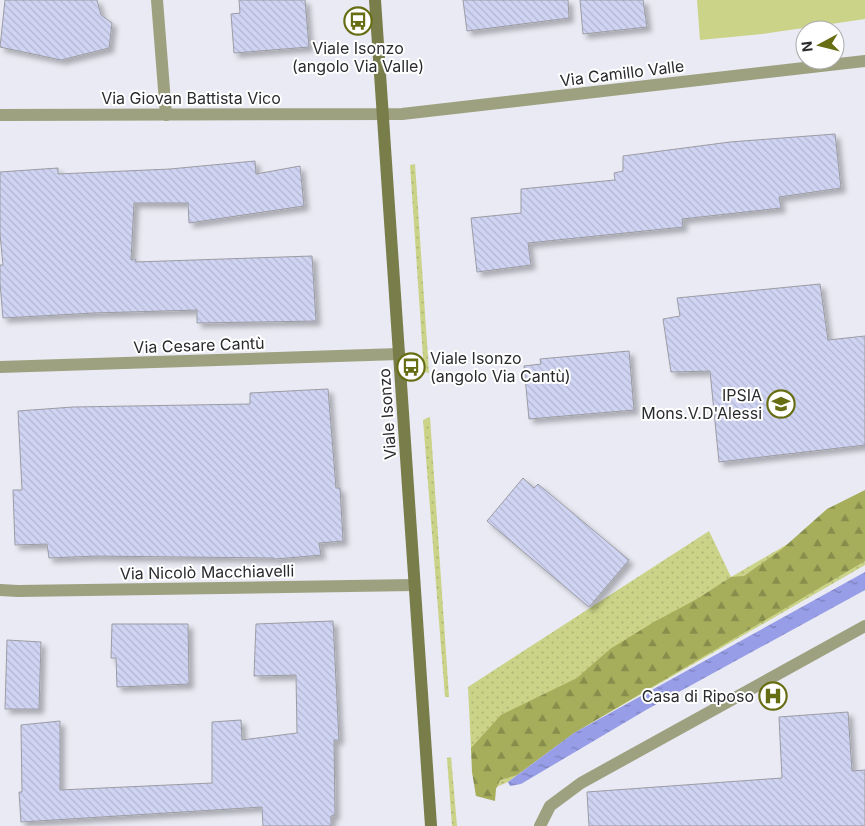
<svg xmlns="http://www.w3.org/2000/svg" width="865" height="826" font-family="Inter,sans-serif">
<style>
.grass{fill:url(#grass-dots)}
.forest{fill:url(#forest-firs)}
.park{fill:#cad387}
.water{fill:url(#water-ripples)}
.building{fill:url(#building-back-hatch);stroke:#9b9ca4;filter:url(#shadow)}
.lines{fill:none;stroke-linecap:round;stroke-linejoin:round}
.service{stroke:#9da17f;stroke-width:12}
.minor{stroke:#9da17f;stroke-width:12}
.secondary{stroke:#787d4a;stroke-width:12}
.labels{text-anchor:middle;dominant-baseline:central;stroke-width:4;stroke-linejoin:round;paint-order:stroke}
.poi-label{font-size:16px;fill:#2a2b2e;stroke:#fff;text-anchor:end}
.street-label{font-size:16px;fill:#2a2b2e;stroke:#fff}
</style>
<defs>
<pattern id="grass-dots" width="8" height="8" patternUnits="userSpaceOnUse" patternTransform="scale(1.25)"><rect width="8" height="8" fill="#cad387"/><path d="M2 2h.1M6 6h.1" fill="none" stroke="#aeb575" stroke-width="1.8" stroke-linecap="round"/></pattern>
<pattern id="forest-firs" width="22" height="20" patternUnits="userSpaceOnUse" patternTransform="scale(1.25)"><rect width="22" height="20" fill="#a6ae5c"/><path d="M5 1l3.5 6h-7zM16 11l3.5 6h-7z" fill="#878e4c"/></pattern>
<pattern id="water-ripples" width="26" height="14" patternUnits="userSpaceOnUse" patternTransform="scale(1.25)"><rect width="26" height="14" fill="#979de7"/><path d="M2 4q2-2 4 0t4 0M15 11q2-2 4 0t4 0" fill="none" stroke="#7b80bc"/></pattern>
<pattern id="building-back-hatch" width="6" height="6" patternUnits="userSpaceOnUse" patternTransform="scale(1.25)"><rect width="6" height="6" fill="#d0d4f3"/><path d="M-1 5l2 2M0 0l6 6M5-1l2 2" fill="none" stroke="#b3b6d1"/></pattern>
<filter id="shadow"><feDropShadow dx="4.5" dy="4.5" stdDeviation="2.5" flood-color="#0004"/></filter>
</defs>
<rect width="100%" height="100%" fill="#e9eaf3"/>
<g class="grass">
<polygon points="415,164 429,373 424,372 410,165"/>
<polygon points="430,417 449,697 445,697 423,420"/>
<polygon points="865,499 865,565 574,733 508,782 476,796 471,748 468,687 709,531 731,577"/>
<polygon points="451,757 457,826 452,826 447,758"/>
</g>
<polygon class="forest" points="865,490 865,561 574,733 517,775 500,780 496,789 495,801 476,796 472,772 471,748 501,715 577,678 610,649 654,622 697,599 731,577 744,576 782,549 827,509"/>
<polygon class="park" points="697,0 865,0 865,19 762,34 700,40"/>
<polygon class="water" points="865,572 865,590 646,710 521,784 510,786 508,782 574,733"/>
<g class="building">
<polygon points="5,0 97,0 101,15 112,23 109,48 61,60 0,47"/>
<polygon points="239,0 305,0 309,47 234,53 231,14 240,13"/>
<polygon points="463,0 568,0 569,18 467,31"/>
<polygon points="580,0 643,0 647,27 583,34"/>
<polygon points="835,134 841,188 779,197 781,208 682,219 683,227 528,243 531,265 477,272 471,218 521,213 521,189 615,180 614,173 623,171 623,156 730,142"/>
<polygon points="255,161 256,174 300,166 304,206 189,223 188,203 134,203 131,260 135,259 136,262 312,256 316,321 197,323 197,310 93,313 3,318 0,283 0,265 3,265 0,234 0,172 58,168 58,174 170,169"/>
<polygon points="820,284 828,340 865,336 865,445 719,462 710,371 671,372 663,319 680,316 677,298"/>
<polygon points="629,351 634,410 529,419 524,366 541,364 540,359"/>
<polygon points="328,389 336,488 340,488 343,541 319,543 321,555 275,559 274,558 95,556 49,558 47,544 15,545 13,490 22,490 18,411 73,407 250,404 250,393"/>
<polygon points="523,478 534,488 538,484 629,560 589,607 487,521"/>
<polygon points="333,621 339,740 334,740 335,815 331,816 331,826 263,826 262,807 21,822 19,792 22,792 21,725 60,721 60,790 212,783 212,722 241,720 242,740 297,733 296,675 254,676 256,624"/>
<polygon points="112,624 188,624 189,684 117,687 116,658 111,658"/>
<polygon points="7,640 41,642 39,709 5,709"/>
<polygon points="848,712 852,771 865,770 865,826 589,826 587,792 782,778 779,717"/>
</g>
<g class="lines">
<polyline class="service" points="540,826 550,806 581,783 865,626"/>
<g class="minor">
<polyline points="157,0 166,115"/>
<polyline points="0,115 402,114 865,61"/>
<polyline points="0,367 399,354"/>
<polyline points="0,590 18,591 414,585"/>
</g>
<polyline class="secondary" points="375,0 431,826"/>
</g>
<defs>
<g id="bus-ring" transform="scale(1.4375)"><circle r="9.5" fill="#fff" stroke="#676d12" stroke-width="1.5"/><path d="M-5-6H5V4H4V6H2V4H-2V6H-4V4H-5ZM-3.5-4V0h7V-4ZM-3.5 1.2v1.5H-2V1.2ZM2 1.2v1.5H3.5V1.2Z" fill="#676d12"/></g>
<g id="school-ring" transform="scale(1.4375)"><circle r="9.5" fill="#fff" stroke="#676d12" stroke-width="1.5"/><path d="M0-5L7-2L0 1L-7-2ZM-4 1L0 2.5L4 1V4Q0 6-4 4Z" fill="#676d12"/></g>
<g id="hospital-ring" transform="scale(1.4375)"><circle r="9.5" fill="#fff" stroke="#676d12" stroke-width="1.5"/><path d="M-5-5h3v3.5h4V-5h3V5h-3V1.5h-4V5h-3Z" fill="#676d12"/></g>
</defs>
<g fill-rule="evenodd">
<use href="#bus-ring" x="358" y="21"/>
<use href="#bus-ring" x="411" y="367"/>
<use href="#school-ring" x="781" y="404"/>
<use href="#hospital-ring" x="773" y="696"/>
</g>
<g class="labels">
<g class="poi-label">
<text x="358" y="48" text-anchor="middle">Viale Isonzo<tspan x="358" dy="18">(angolo Via Valle)</tspan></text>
<text x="430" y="358" text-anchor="start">Viale Isonzo<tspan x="430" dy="18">(angolo Via Cantù)</tspan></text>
<text x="762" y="395">IPSIA<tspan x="762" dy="18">Mons.V.D'Alessi</tspan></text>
<text x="754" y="696">Casa di Riposo</text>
</g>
<g class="street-label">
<text transform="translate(622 73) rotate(-7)">Via Camillo Valle</text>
<text x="191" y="98">Via Giovan Battista Vico</text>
<text transform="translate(199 345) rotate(-2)">Via Cesare Cantù</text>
<text transform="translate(387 414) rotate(-94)">Viale Isonzo</text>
<text transform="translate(207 572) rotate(-1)">Via Nicolò Macchiavelli</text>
</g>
</g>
<g transform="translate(820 45) rotate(263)"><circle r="24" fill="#ffffff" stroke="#aaaaab"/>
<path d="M0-4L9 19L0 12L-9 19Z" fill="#676d12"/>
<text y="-8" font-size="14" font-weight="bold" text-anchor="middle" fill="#2a2b2e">N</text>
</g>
</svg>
